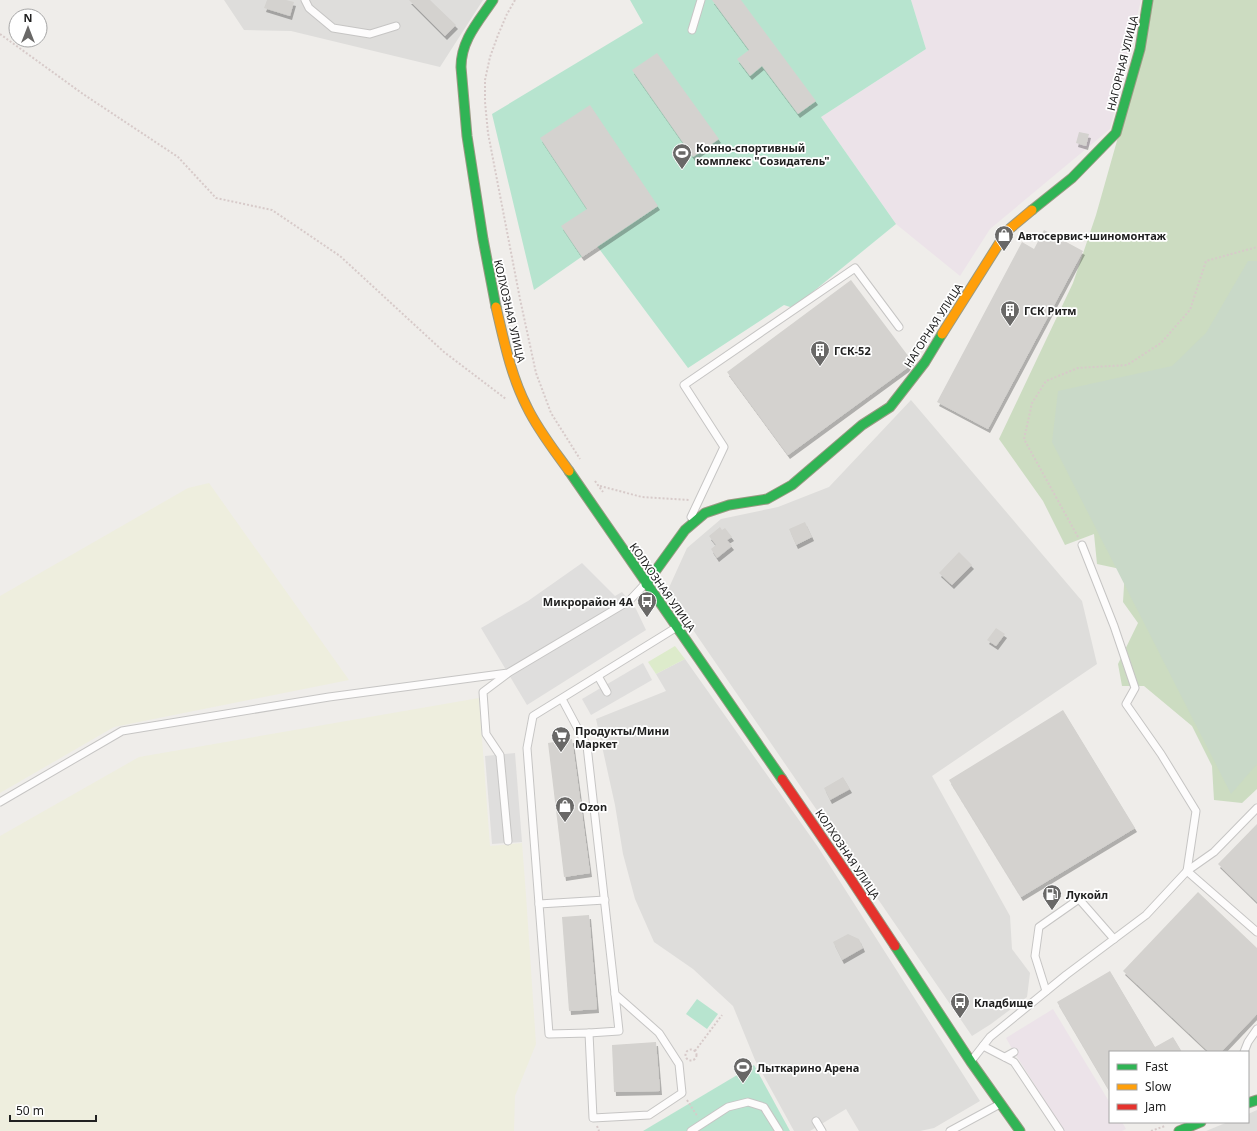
<svg xmlns="http://www.w3.org/2000/svg" width="1257" height="1131" font-family="'Noto Sans',sans-serif">
<style>
.residential{fill:#dedddb}
.industrial{fill:#ece3e9}
.farmland{fill:#eeeede}
.grass{fill:#ddebcb}
.forest{fill:#ccdcc1}
.cemetery{fill:#c9d9c8}
.pitch{fill:#b7e4cf}
.parking{fill:#dfdedd}
.building{fill:#d4d2cf;filter:url(#shadow)}
.lines{fill:none;stroke-linecap:round;stroke-linejoin:round}
.lane-casing{stroke:#c6c5c4;stroke-width:9}
.fast-casing{stroke:#999982;stroke-width:11}
.slow-casing{stroke:#999982;stroke-width:11}
.jam-casing{stroke:#999982;stroke-width:11}
.path{stroke:#d7cac9;stroke-width:2;stroke-dasharray:2 2;stroke-linecap:butt}
.lane{stroke:#fdfcfc;stroke-width:7}
.fast{stroke:#30b455;stroke-width:9}
.slow{stroke:#ff9f0a;stroke-width:9}
.jam{stroke:#e5322d;stroke-width:9}
.labels{text-anchor:middle;dominant-baseline:central;stroke-width:3.5;stroke-linejoin:round;paint-order:stroke}
.street-label{font-size:11px;fill:#212121;stroke:#fff}
.poi-label{font-size:11px;font-weight:bold;fill:#212121;stroke:#fff;text-anchor:start}
</style>
<defs>
<filter id="shadow"><feDropShadow dx="2" dy="4" stdDeviation="0" flood-color="#0004"/></filter>
</defs>
<rect width="100%" height="100%" fill="#efedea"/>
<g class="residential">
<polygon points="224,0 483,0 440,67 291,31 244,30"/>
<polygon points="911,400 1082,601 1097,664 932,776 1010,916 1012,949 1030,973 1027,997 991,1024 972,1036 667,592 687,548 721,519 778,507 829,487"/>
<polygon points="685,659 818,847 980,1101 934,1128 920,1131 859,1131 846,1109 810,1131 794,1131 755,1060 733,1006 693,969 654,942 635,899 623,854 615,805 596,719 666,691 656,674"/>
<polygon points="1257,1110 1257,1131 1206,1131 1228,1122 1248,1122 1248,1114"/>
</g>
<g class="industrial">
<polygon points="911,0 1141,0 1110,129 990,229 960,276 896,224 821,117 926,49"/>
<polygon points="1053,1009 1110,1103 1110,1122 1122,1122 1126,1129 1122,1131 1064,1131 1014,1052 1006,1038"/>
</g>
<g class="farmland">
<polygon points="209,483 349,680 114,727 0,793 0,596 188,488"/>
<polygon points="479,698 490,846 522,843 526,895 536,1044 515,1096 514,1131 0,1131 0,836 139,757"/>
</g>
<polygon class="grass" points="675,646 685,659 656,674 648,662"/>
<polygon class="forest" points="1153,0 1257,0 1257,789 1242,803 1214,800 1212,766 1192,726 1144,686 1122,686 1118,664 1138,623 1123,602 1125,570 1097,564 1094,534 1065,545 1043,501 999,439 1073,283 1096,215 1148,31"/>
<polygon class="cemetery" points="1248,261 1257,261 1257,764 1231,794 1052,442 1058,391 1172,366 1206,333"/>
<g class="pitch">
<polygon points="630,0 911,0 926,49 821,117 896,224 793,308 784,305 688,368 597,246 534,290 492,114 643,23"/>
<polygon points="697,999 718,1014 707,1029 686,1014"/>
<polygon points="754,1065 790,1131 643,1131"/>
</g>
<g class="parking">
<polygon points="582,563 615,596 622,592 636,609 646,630 527,705 481,628 528,601"/>
<polygon points="643,663 652,680 591,715 582,699"/>
<polygon points="515,753 522,842 492,844 485,756"/>
</g>
<g class="building">
<polygon points="267,0 286,0 294,2 290,16 264,8"/>
<polygon points="409,0 430,0 456,25 445,36"/>
<polygon points="712,0 741,0 816,101 798,114 762,66 750,76 737,59 749,50"/>
<polygon points="657,53 719,139 693,157 632,70"/>
<polygon points="590,105 658,206 582,257 561,226 587,209 540,138"/>
<polygon points="1079,132 1089,134 1086,146 1076,143"/>
<polygon points="1044,230 1083,251 988,429 937,402 1022,242 1034,249"/>
<polygon points="851,280 912,361 907,368 788,455 727,372"/>
<polygon points="805,522 812,537 796,545 789,529"/>
<polygon points="720,527 722,530 725,528 732,537 727,540 732,546 717,558 711,549 716,545 709,536"/>
<polygon points="959,552 972,565 952,585 939,573"/>
<polygon points="996,628 1005,634 996,646 987,640"/>
<polygon points="1063,710 1135,828 1021,897 949,780"/>
<polygon points="572,739 590,873 564,877 548,743"/>
<polygon points="843,777 850,789 830,800 824,788"/>
<polygon points="1257,824 1257,902 1218,864"/>
<polygon points="1198,892 1257,948 1257,1014 1221,1052 1209,1052 1123,971"/>
<polygon points="589,915 597,1009 569,1011 562,917"/>
<polygon points="848,934 859,939 863,948 842,960 833,942"/>
<polygon points="1110,971 1155,1047 1173,1037 1182,1052 1110,1052 1110,1092 1057,1002"/>
<polygon points="656,1042 660,1091 614,1092 612,1045"/>
</g>
<g class="lines">
<g class="lane-casing">
<g id="lane">
<polyline points="305,0 309,8 333,28 370,34 396,26"/>
<polyline points="692,30 701,0"/>
<polyline points="691,517 724,447 684,385 855,268 899,327"/>
<polyline points="1082,545 1114,626 1135,688 1126,704 1161,754 1196,811 1187,871"/>
<polyline points="507,674 483,692 486,734 500,755 508,841"/>
<polyline points="598,676 607,692"/>
<polyline points="562,699 587,746 615,994 659,1033 679,1064 682,1093 649,1115 593,1118 589,1033 549,1034 527,748 533,716 677,627"/>
<polyline points="0,802 122,731 329,697 508,673 629,601 645,584"/>
<polyline points="1187,871 1257,932"/>
<polyline points="539,904 605,900"/>
<polyline points="1046,991 1035,956 1039,927 1079,899 1114,939"/>
<polyline points="589,1033 619,1031 615,994"/>
<polyline points="983,1046 1014,1062 1060,1131"/>
<polyline points="1244,1052 1248,1042 1257,1029"/>
<polyline points="1005,1057 1014,1052"/>
<polyline points="972,1060 990,1037 1066,975 1146,915 1187,871 1214,852 1257,808"/>
<polyline points="816,1121 822,1131"/>
<polyline points="691,1131 728,1107 748,1102 764,1107 779,1131"/>
<polyline points="950,1131 1000,1104"/>
</g>
</g>
<g class="fast-casing">
<g id="fast">
<path d="M493 0C479 21 461 40 461 67L467 136 483 239 496 307"/>
<polyline points="1032,210 1072,178 1116,133 1140,49 1148,0"/>
<polyline points="569,471 782,779"/>
<polyline points="646,584 685,530 705,513 729,505 767,499 792,485 862,425 890,407 925,362 942,334"/>
<polyline points="895,946 971,1062 1020,1131"/>
<polyline points="1248,1103 1257,1100"/>
<polyline points="1179,1131 1201,1122"/>
</g>
</g>
<g class="slow-casing">
<g id="slow">
<path d="M496 307C504 341 511 376 527 407 538 430 554 450 569 471"/>
<polyline points="942,334 1007,231 1032,210"/>
</g>
</g>
<g class="jam-casing">
<polyline id="jam" points="782,779 850,878 895,946"/>
</g>
<g class="path">
<polyline points="515,0 507,14 498,35 490,57 485,80 485,102 488,133 520,299 536,373 551,413 580,459"/>
<polyline points="0,34 83,94 178,157 216,198 272,210 340,256 444,352 506,399"/>
<polyline points="595,481 603,492"/>
<polyline points="600,486 642,497 690,500"/>
<polyline points="1078,537 1024,439 1032,403 1046,381 1078,368 1127,365 1161,343 1190,310 1206,261 1257,247"/>
<circle cx="691" cy="1055" r="5.5"/>
<polyline points="695,1051 722,1015"/>
<polyline points="687,1100 698,1117"/>
<polyline points="597,1126 599,1131"/>
<polyline points="1151,1131 1165,1126"/>
</g>
<use href="#lane" class="lane"/>
<use href="#fast" class="fast"/>
<use href="#slow" class="slow"/>
<use href="#jam" class="jam"/>
</g>
<defs>
<g id="stadium-pin" transform="scale(1)"><path d="M0 17L-7.5 6A9.5 9.5 0 1 1 7.5 6Z" fill="#696867" stroke="#fff"/><path d="M0-5a6.5 5 0 1 0 0 10a6.5 5 0 1 0 0-10ZM-3.5-1.8h7v3.6h-7Z" fill="#fff"/></g>
<g id="shop-pin" transform="scale(1)"><path d="M0 17L-7.5 6A9.5 9.5 0 1 1 7.5 6Z" fill="#696867" stroke="#fff"/><path d="M-5-2.5h2.3a2.7 3.5 0 0 1 5.4 0H5L5.5 6h-11ZM-1.5-2.5h3a1.5 2.3 0 0 0-3 0Z" fill="#fff"/></g>
<g id="building-pin" transform="scale(1)"><path d="M0 17L-7.5 6A9.5 9.5 0 1 1 7.5 6Z" fill="#696867" stroke="#fff"/><path d="M-4-6H4V6H1V3H-1V6H-4ZM-2.5-4.3h1.7v1.8h-1.7ZM.8-4.3h1.7v1.8H.8ZM-2.5-1h1.7V.8h-1.7ZM.8-1h1.7V.8H.8Z" fill="#fff"/></g>
<g id="bus-pin" transform="scale(1)"><path d="M0 17L-7.5 6A9.5 9.5 0 1 1 7.5 6Z" fill="#696867" stroke="#fff"/><path d="M-5-6H5V4H4V6H2V4H-2V6H-4V4H-5ZM-3.5-4V0h7V-4ZM-3.5 1.2v1.5H-2V1.2ZM2 1.2v1.5H3.5V1.2Z" fill="#fff"/></g>
<g id="supermarket-pin" transform="scale(1)"><path d="M0 17L-7.5 6A9.5 9.5 0 1 1 7.5 6Z" fill="#696867" stroke="#fff"/><path d="M-6-5.5h2.5l.6 2H6L4.5 2H-2.5L-4.4-4H-6ZM-1.5 3.2a1.3 1.3 0 1 0 .1 0ZM3 3.2a1.3 1.3 0 1 0 .1 0Z" fill="#fff"/></g>
<g id="fuel-pin" transform="scale(1)"><path d="M0 17L-7.5 6A9.5 9.5 0 1 1 7.5 6Z" fill="#696867" stroke="#fff"/><path d="M-5.5-6h7V0h2V4h1.3V-2.5L3-4.5l.8-.8L6-3V5H2.5V1h-1V6h-7ZM-4.2-4.7v3.2H.2V-4.7Z" fill="#fff"/></g>
</defs>
<g fill-rule="evenodd">
<use href="#stadium-pin" x="682" y="153"/>
<use href="#shop-pin" x="1004" y="235"/>
<use href="#building-pin" x="1010" y="310"/>
<use href="#building-pin" x="820" y="350"/>
<use href="#bus-pin" x="647" y="601"/>
<use href="#supermarket-pin" x="561" y="736"/>
<use href="#shop-pin" x="565" y="806"/>
<use href="#fuel-pin" x="1052" y="894"/>
<use href="#bus-pin" x="960" y="1002"/>
<use href="#stadium-pin" x="743" y="1067"/>
</g>
<g class="labels">
<g class="street-label">
<text transform="translate(1122 63) rotate(-76)">НАГОРНАЯ УЛИЦА</text>
<text transform="translate(510 311) rotate(77)">КОЛХОЗНАЯ УЛИЦА</text>
<text transform="translate(933 325) rotate(-57)">НАГОРНАЯ УЛИЦА</text>
<text transform="translate(663 587) rotate(55)">КОЛХОЗНАЯ УЛИЦА</text>
<text transform="translate(848 854) rotate(56)">КОЛХОЗНАЯ УЛИЦА</text>
</g>
<g class="poi-label">
<text x="696" y="147">Конно-спортивный<tspan x="696" dy="13">комплекс "Созидатель"</tspan></text>
<text x="1018" y="235">Автосервис+шиномонтаж</text>
<text x="1024" y="310">ГСК Ритм</text>
<text x="834" y="350">ГСК-52</text>
<text x="633" y="601" text-anchor="end">Микрорайон 4А</text>
<text x="575" y="730">Продукты/Мини<tspan x="575" dy="13">Маркет</tspan></text>
<text x="579" y="806">Ozon</text>
<text x="1066" y="894">Лукойл</text>
<text x="974" y="1002">Кладбище</text>
<text x="757" y="1067">Лыткарино Арена</text>
</g>
</g>
<rect x="1109" y="1051" width="140" height="72" fill="#ffffff" stroke="#a6a6a6"/>
<rect x="1117" y="1064" width="20" height="6" fill="#30b455" stroke="#a6a6a6"/>
<text x="1145" y="1071" font-size="12" fill="#212121">Fast</text>
<rect x="1117" y="1084" width="20" height="6" fill="#ff9f0a" stroke="#a6a6a6"/>
<text x="1145" y="1091" font-size="12" fill="#212121">Slow</text>
<rect x="1117" y="1104" width="20" height="6" fill="#e5322d" stroke="#a6a6a6"/>
<text x="1145" y="1111" font-size="12" fill="#212121">Jam</text>
<g transform="translate(28 28)"><circle r="19" fill="#ffffff" stroke="#a6a6a6"/>
<path d="M0-3L7 15L0 10L-7 15Z" fill="#696867"/>
<text y="-6" font-size="11" font-weight="bold" text-anchor="middle" fill="#212121">N</text>
</g>
<path d="M10 1115v6h86v-6" fill="none" stroke="#212121" stroke-width="2"/>
<text x="16" y="1115" font-size="12" fill="#212121" stroke="#ffffff" stroke-width="3" paint-order="stroke">50 m</text>
</svg>
